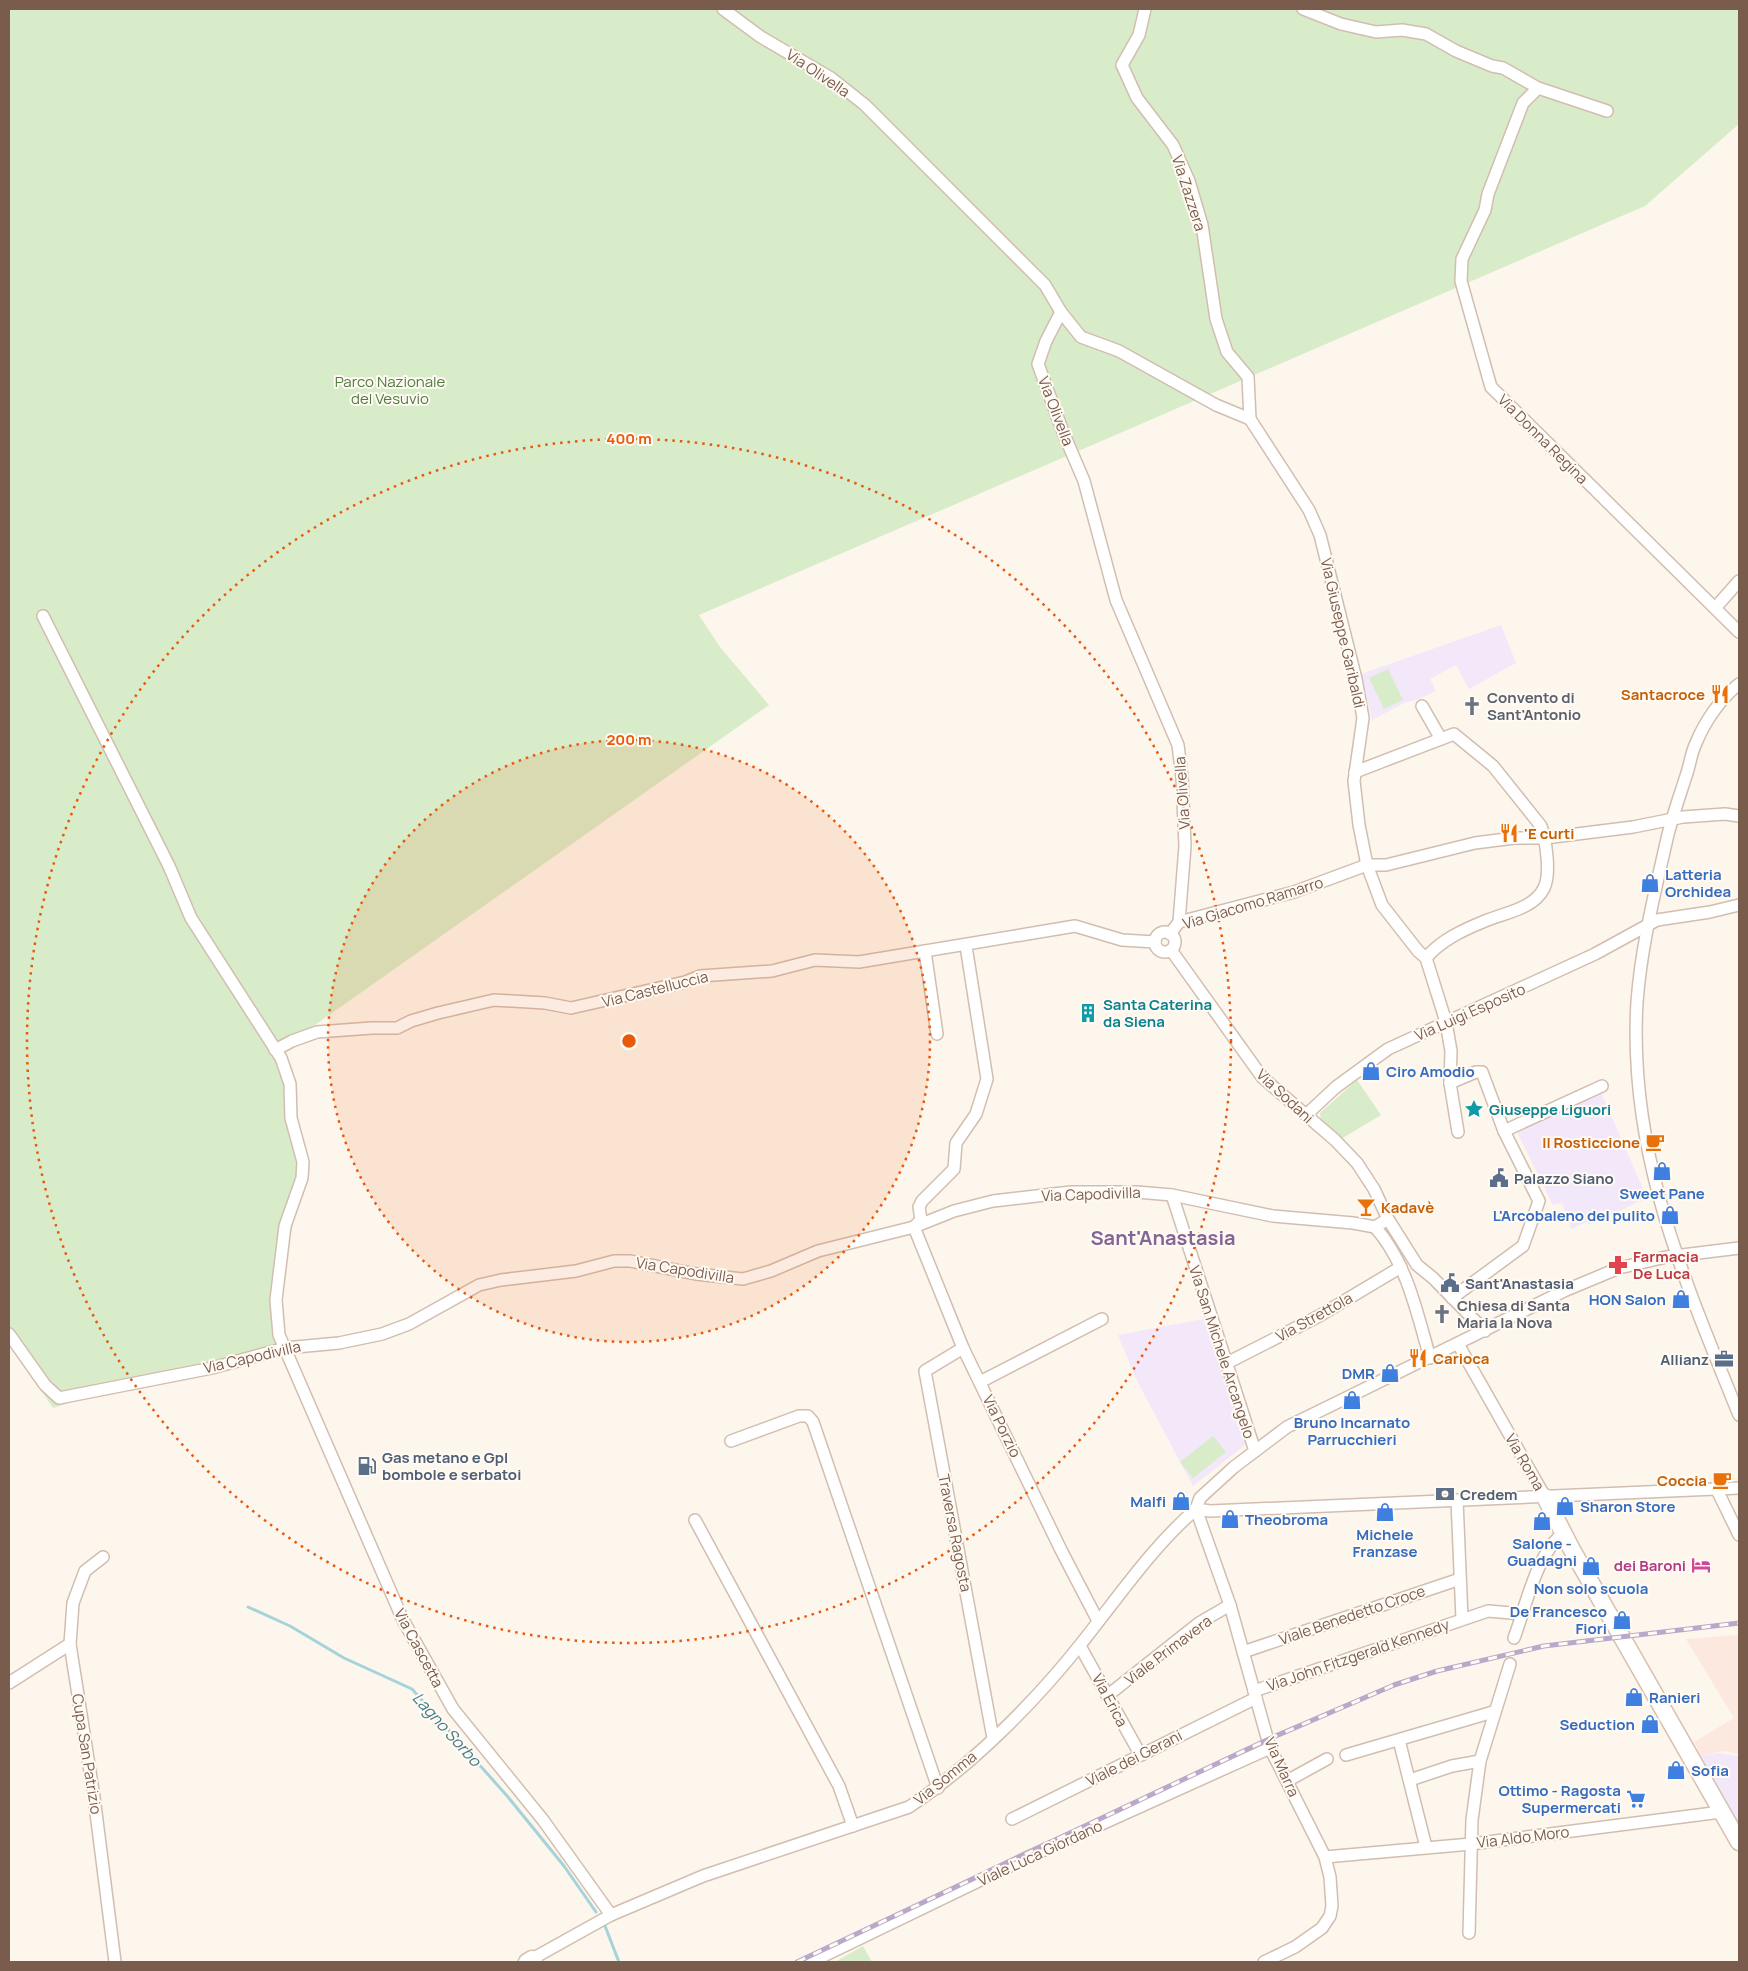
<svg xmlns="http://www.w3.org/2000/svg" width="1748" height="1971" font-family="Manrope,sans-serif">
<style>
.commercial{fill:#fde8e0}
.education{fill:#f3e8fa}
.green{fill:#d8ecc9}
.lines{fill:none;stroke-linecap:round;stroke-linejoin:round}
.stream{stroke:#a5d3da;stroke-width:3}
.street-casing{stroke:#d1beb0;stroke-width:14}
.secondary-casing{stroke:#d6c0b0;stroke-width:19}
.street{stroke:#fff;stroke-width:11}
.secondary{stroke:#fff;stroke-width:16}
.rail-casing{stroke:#b9a8c9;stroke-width:5}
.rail{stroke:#fffaf3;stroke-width:3;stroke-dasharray:9;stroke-linecap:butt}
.ring{fill:none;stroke:#e8590c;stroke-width:2.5;stroke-dasharray:2.5 5}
.labels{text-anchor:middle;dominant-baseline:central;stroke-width:4;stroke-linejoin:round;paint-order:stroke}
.street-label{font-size:15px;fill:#7a5c4d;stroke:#fffaf3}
.park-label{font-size:15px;fill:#537a41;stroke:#fffaf3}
.food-label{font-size:15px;font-weight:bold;fill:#c56008;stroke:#fffaf3;text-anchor:end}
.worship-label{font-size:15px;font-weight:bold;fill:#5b616d;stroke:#fffaf3;text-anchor:start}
.shop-label{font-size:15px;font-weight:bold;fill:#366cbe;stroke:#fffaf3;text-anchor:end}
.culture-label{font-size:15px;font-weight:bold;fill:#0d838f;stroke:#fffaf3;text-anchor:start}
.service-label{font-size:15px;font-weight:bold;fill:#4e5e75;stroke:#fffaf3;text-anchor:start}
.health-label{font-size:15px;font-weight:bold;fill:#be3a42;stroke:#fffaf3;text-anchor:start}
.hotel-label{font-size:15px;font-weight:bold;fill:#b23c85;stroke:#fffaf3;text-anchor:end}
.water-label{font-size:16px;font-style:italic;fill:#437c86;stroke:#fffaf3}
.district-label{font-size:20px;font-weight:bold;fill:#846695;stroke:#fffaf3}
.centre{fill:#e8590c;stroke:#fffaf3;stroke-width:2.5}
.ring-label{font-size:15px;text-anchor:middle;font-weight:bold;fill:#e8590c;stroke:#fffaf3;stroke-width:4;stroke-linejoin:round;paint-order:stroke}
</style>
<rect width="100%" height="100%" fill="#fdf6ec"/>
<polygon class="commercial" points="1739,1635 1739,1754 1723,1751 1701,1756 1694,1742 1734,1718 1686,1639"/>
<g class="education">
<polygon points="1501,625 1516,663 1469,689 1456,665 1430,679 1436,691 1419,699 1406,702 1372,720 1361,674"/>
<polygon points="1600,1090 1647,1198 1589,1225 1587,1222 1571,1229 1562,1203 1553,1205 1515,1128"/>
<polygon points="1204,1319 1246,1442 1244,1446 1193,1486 1136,1379 1118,1335"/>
<polygon points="1718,1753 1739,1756 1739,1827 1701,1756"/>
</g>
<g class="green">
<polygon points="9,9 1739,9 1739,124 1645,206 699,615 720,647 769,705 288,1044 284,1052 290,1069 298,1161 297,1208 289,1240 281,1297 282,1354 108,1391 53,1408 9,1344"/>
<polygon points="1388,669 1403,700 1384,709 1369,678"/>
<polygon points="1357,1080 1381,1115 1341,1139 1321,1120 1320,1113"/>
<polygon points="1213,1436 1226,1452 1193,1478 1180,1462"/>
<polygon points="863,1946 872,1962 835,1962"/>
</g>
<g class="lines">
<g class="stream">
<polyline points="248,1607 290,1626 344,1658 412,1689 508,1797 564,1866 596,1912"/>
<polyline points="605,1926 619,1962"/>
</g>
<g class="street-casing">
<g id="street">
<polyline points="723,9 761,37 831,78 865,105 1045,285 1061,312 1046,341 1038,364 1063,432 1084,481 1116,600 1178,745 1182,777 1185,846 1179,922"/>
<polyline points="1145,9 1139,35 1122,65 1137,98 1173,145 1189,181 1202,225 1216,319 1227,352 1248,377 1250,419"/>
<polyline points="1303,9 1341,24 1376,32 1402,30 1426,34 1456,51 1492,66 1503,68 1538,88 1607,111"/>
<polyline points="1538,88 1523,103 1488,194 1485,210 1462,259 1461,281 1491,387 1739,632"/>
<polyline points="1061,312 1081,337 1119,351 1216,405 1250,419"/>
<polyline points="1250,419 1309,510 1320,535 1356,679 1363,718 1354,781 1359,825 1367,865 1382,905 1418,951 1426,958 1446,1022 1451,1051 1450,1083 1458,1132"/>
<polyline points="1716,607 1739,581"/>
<polyline points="43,616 169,866 191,918 281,1058 290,1084 291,1118 303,1162 302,1178 285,1226 276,1300 279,1335 403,1620 453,1709 543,1820 611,1915"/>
<path d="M1739 684C1721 698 1705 721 1696 743 1691 753 1690 765 1686 776 1679 798 1671 820 1666 843 1654 896 1641 948 1637 1002 1628 1153 1684 1279 1739 1415"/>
<polyline points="1422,706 1441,739"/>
<path d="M1355 772 1454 734 1493 766 1541 826C1546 840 1551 874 1544 888 1534 909 1504 913 1485 921 1463 930 1441 940 1426 958"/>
<circle cx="1165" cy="942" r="10"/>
<polyline points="1170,934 1179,922 1294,892 1367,865 1386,865 1475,843 1514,838 1545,838 1633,827 1683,817 1725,814 1739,816"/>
<polyline points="966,946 987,1079 976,1114 956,1143 954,1169 922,1201 919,1207 921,1220 914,1227 963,1348 1061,1550 1098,1621"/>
<polyline points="1171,950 1262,1077 1335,1140 1357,1163 1374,1189 1388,1219"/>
<polyline points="925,951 937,1034"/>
<polyline points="275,1050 292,1041 317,1032 372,1028 397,1028 411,1021 438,1013 494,1000 545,1003 571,1008 685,982 700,976 772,971 815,960 859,962 1075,926 1122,940 1155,942"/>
<polyline points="1450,1083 1476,1072 1482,1072 1504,1131 1539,1201 1523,1246 1452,1298"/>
<polyline points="1306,1115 1336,1087 1388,1049 1595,954 1657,920 1710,912 1739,905"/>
<polyline points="1504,1131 1602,1086"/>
<polyline points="1172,1195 1255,1451"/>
<polyline points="9,1334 45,1385 59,1398 212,1368 285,1348 339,1343 382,1334 409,1324 479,1285 501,1280 576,1271 614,1261 630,1261 696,1274 743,1279 771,1271 818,1251 914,1227 954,1211 993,1201 1071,1192 1137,1192 1172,1195 1273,1216 1353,1223 1375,1227"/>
<polyline points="1458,1344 1545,1497"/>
<polyline points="963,1348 925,1371 993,1738"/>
<path d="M1430 1358C1417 1313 1407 1263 1375 1227L1388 1219 1417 1265 1433 1278 1485 1331"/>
<polyline points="1225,1364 1319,1316 1401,1267"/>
<polyline points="980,1382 1102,1319"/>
<polyline points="731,1441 799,1416 808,1416 813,1422 938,1788"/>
<polyline points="1716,1488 1739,1535"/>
<polyline points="1457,1500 1462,1619"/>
<polyline points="1196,1509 1200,1498 1234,1467 1287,1427 1564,1291 1619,1268 1666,1257 1739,1248"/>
<polyline points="1196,1509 1210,1511 1739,1488"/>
<polyline points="1196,1509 1230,1605 1270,1748 1325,1857 1330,1877 1332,1906 1330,1916 1322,1928 1295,1947 1264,1962"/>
<polyline points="695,1520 839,1786 853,1826"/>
<polyline points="103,1557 85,1571 73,1603 70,1644 94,1797 115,1962"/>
<path d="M1514 1638C1526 1607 1536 1553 1564 1533"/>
<polyline points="1080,1646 1140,1754"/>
<polyline points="1243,1652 1460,1579"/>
<polyline points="9,1683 70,1644"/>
<polyline points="1254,1691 1488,1611 1523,1614"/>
<polyline points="1107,1696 1199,1623 1230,1605"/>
<polyline points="1399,1740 1426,1847"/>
<polyline points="1346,1755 1493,1712"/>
<polyline points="1410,1780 1452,1766 1480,1761"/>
<polyline points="1287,1781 1327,1759"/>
<polyline points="1012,1819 1256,1698"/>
<polyline points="1325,1857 1471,1844 1721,1812"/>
<polyline points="1469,1933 1472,1820 1480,1761 1510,1664"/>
<path d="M532 1959 611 1915 703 1876 909 1807C972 1765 1033 1704 1080 1645 1117 1599 1151 1548 1196 1509"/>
<polyline points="811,1962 1024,1859 1270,1748"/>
</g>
</g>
<g class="secondary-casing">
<g id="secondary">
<polyline points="1545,1497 1571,1548 1739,1842"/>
<polyline points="527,1962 532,1959 534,1962"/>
</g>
</g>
<use href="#street" class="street"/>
<use href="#secondary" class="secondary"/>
<g class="rail-casing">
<polyline id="rail" points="797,1962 1269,1739 1394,1685 1437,1671 1544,1646 1739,1623"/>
</g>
<use href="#rail" class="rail"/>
</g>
<circle cx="629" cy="1041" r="301" fill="#e8590c" fill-opacity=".12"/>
<g class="ring">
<circle cx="629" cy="1041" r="301"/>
<circle cx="629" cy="1041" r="602"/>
</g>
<defs>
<g id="restaurant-bare" transform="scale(1.5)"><path d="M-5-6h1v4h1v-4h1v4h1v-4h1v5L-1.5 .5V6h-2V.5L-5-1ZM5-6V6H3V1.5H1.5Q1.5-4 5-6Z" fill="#e8710a" stroke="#fffaf3" stroke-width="2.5" paint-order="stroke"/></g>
<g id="church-bare" transform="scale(1.5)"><path d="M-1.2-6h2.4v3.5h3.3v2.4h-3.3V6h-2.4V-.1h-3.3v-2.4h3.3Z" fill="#6b7280" stroke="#fffaf3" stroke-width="2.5" paint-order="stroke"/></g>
<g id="shop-bare" transform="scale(1.5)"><path d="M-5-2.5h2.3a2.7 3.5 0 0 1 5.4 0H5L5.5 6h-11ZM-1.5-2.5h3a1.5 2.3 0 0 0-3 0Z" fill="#3f7fe0" stroke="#fffaf3" stroke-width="2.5" paint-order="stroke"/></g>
<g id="building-bare" transform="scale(1.5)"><path d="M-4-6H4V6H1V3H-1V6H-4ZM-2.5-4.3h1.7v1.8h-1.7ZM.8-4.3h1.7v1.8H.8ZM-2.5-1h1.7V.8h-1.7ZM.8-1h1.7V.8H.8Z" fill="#0f9aa8" stroke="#fffaf3" stroke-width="2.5" paint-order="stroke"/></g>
<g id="sight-bare" transform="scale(1.5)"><path d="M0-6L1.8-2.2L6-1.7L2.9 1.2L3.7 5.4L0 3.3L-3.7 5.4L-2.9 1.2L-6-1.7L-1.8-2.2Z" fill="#0f9aa8" stroke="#fffaf3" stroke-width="2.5" paint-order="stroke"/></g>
<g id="cafe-bare" transform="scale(1.5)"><path d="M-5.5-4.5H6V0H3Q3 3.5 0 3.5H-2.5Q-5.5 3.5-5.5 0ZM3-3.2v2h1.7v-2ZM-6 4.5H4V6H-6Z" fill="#e8710a" stroke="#fffaf3" stroke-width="2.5" paint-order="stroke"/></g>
<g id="civic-bare" transform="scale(1.5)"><path d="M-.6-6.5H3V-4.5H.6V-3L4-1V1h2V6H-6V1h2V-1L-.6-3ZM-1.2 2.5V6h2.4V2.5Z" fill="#5c6f8a" stroke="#fffaf3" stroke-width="2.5" paint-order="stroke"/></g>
<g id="bar-bare" transform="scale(1.5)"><path d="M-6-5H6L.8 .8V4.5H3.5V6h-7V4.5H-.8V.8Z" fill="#e8710a" stroke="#fffaf3" stroke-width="2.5" paint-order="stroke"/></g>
<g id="pharmacy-bare" transform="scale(1.5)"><path d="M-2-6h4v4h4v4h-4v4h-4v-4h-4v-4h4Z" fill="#e0444e" stroke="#fffaf3" stroke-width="2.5" paint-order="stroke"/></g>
<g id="office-bare" transform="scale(1.5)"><path d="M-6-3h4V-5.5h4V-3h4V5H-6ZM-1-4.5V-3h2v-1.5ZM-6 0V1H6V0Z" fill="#5c6f8a" stroke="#fffaf3" stroke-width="2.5" paint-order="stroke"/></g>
<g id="fuel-bare" transform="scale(1.5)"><path d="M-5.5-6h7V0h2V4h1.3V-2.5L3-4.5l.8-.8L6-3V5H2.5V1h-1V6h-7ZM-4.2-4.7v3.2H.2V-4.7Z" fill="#5c6f8a" stroke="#fffaf3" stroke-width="2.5" paint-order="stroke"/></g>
<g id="bank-bare" transform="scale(1.5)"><path d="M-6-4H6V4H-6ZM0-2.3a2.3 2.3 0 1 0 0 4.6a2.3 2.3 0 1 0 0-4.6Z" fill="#5c6f8a" stroke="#fffaf3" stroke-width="2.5" paint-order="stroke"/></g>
<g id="hotel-bare" transform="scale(1.5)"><path d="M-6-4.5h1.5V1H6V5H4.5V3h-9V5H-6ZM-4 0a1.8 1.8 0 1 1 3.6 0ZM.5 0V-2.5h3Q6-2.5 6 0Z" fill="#d1479c" stroke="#fffaf3" stroke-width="2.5" paint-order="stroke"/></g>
<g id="supermarket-bare" transform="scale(1.5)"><path d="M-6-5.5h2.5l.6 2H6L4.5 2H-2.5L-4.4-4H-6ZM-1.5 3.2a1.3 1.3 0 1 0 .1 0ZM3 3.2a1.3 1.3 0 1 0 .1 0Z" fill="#3f7fe0" stroke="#fffaf3" stroke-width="2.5" paint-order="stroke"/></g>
</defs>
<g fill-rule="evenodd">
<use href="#restaurant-bare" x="1720" y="694"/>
<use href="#church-bare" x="1472" y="706"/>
<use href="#restaurant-bare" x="1509" y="833"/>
<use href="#shop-bare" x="1650" y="883"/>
<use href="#building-bare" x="1088" y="1013"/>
<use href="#shop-bare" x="1371" y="1071"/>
<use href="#sight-bare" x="1474" y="1109"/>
<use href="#cafe-bare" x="1655" y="1142"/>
<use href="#shop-bare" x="1662" y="1171"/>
<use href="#civic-bare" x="1499" y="1178"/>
<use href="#bar-bare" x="1366" y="1207"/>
<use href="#shop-bare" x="1670" y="1215"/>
<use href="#pharmacy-bare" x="1618" y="1265"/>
<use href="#civic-bare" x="1450" y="1283"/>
<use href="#shop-bare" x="1681" y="1299"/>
<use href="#church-bare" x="1442" y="1314"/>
<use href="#restaurant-bare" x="1418" y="1358"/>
<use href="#office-bare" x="1724" y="1359"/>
<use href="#shop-bare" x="1390" y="1373"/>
<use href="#shop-bare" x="1352" y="1400"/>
<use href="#fuel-bare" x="367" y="1466"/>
<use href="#cafe-bare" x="1722" y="1480"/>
<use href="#bank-bare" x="1445" y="1494"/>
<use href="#shop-bare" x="1181" y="1501"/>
<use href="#shop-bare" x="1565" y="1506"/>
<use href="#shop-bare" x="1385" y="1512"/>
<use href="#shop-bare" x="1230" y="1519"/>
<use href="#shop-bare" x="1542" y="1521"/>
<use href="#hotel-bare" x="1701" y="1565"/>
<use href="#shop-bare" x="1591" y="1566"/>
<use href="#shop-bare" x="1622" y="1620"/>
<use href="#shop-bare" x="1634" y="1697"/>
<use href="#shop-bare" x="1650" y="1724"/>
<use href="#shop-bare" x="1676" y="1770"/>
<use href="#supermarket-bare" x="1636" y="1799"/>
</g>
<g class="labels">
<g class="street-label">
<text transform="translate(818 73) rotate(34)">Via Olivella</text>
<text transform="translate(1189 193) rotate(72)">Via Zazzera</text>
<text transform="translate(1056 411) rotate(69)">Via Olivella</text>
<text transform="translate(1543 439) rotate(45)">Via Donna Regina</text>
<text transform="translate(1343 633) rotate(77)">Via Giuseppe Garibaldi</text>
<text transform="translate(1182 793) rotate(-94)">Via Olivella</text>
<text transform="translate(1253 903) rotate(-17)">Via Giacomo Ramarro</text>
<text transform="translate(655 989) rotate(-14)">Via Castelluccia</text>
<text transform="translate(1470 1012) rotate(-24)">Via Luigi Esposito</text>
<text transform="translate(1285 1096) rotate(43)">Via Sodani</text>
<text transform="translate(1091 1194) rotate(-2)">Via Capodivilla</text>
<text transform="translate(685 1270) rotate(9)">Via Capodivilla</text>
<text transform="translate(1314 1317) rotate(-29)">Via Strettola</text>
<text transform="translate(1222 1352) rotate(72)">Via San Michele Arcangelo</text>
<text transform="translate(252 1357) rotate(-13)">Via Capodivilla</text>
<text transform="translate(1002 1426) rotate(64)">Via Porzio</text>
<text transform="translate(1525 1462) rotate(60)">Via Roma</text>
<text transform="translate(955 1533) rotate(79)">Traversa Ragosta</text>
<text transform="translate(1352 1615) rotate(-19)">Viale Benedetto Croce</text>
<text transform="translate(419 1648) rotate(62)">Via Cascetta</text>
<text transform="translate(1168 1650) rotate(-37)">Viale Primavera</text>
<text transform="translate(1358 1655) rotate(-19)">Via John Fitzgerald Kennedy</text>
<text transform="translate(1110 1700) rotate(62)">Via Erica</text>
<text transform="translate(87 1754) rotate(81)">Cupa San Patrizio</text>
<text transform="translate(1134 1758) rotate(-27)">Viale dei Gerani</text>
<text transform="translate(1282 1767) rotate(66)">Via Marra</text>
<text transform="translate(945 1778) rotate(-39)">Via Somma</text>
<text transform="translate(1523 1837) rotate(-7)">Via Aldo Moro</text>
<text transform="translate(1040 1853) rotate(-25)">Viale Luca Giordano</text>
</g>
<g class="park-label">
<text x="390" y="381">Parco Nazionale<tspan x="390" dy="17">del Vesuvio</tspan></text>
</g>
<g class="food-label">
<text x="1705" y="694">Santacroce</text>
<text x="1524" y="833" text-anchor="start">'E curti</text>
<text x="1640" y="1142">Il Rosticcione</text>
<text x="1381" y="1207" text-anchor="start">Kadavè</text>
<text x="1433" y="1358" text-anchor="start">Carioca</text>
<text x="1707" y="1480">Coccia</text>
</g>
<g class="worship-label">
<text x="1487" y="697">Convento di<tspan x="1487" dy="17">Sant'Antonio</tspan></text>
<text x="1457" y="1305">Chiesa di Santa<tspan x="1457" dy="17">Maria la Nova</tspan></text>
</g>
<g class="shop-label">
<text x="1665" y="874" text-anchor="start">Latteria<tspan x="1665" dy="17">Orchidea</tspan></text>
<text x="1386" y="1071" text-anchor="start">Ciro Amodio</text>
<text x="1662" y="1193" text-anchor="middle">Sweet Pane</text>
<text x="1655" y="1215">L'Arcobaleno del pulito</text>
<text x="1666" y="1299">HON Salon</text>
<text x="1375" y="1373">DMR</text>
<text x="1352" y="1422" text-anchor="middle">Bruno Incarnato<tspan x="1352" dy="17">Parrucchieri</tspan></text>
<text x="1166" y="1501">Malfi</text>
<text x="1580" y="1506" text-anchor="start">Sharon Store</text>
<text x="1245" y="1519" text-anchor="start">Theobroma</text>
<text x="1385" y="1534" text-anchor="middle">Michele<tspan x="1385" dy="17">Franzase</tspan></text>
<text x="1542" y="1543" text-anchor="middle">Salone -<tspan x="1542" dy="17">Guadagni</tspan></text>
<text x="1591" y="1588" text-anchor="middle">Non solo scuola</text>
<text x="1607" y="1611">De Francesco<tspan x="1607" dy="17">Fiori</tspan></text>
<text x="1649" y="1697" text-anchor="start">Ranieri</text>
<text x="1635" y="1724">Seduction</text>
<text x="1691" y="1770" text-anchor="start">Sofia</text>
<text x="1621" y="1790">Ottimo - Ragosta<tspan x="1621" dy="17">Supermercati</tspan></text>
</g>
<g class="culture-label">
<text x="1103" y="1004">Santa Caterina<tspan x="1103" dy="17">da Siena</tspan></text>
<text x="1489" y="1109">Giuseppe Liguori</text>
</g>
<g class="service-label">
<text x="1514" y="1178">Palazzo Siano</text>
<text x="1465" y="1283">Sant'Anastasia</text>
<text x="1709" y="1359" text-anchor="end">Allianz</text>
<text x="382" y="1457">Gas metano e Gpl<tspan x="382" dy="17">bombole e serbatoi</tspan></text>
<text x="1460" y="1494">Credem</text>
</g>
<g class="health-label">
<text x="1633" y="1256">Farmacia<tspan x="1633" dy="17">De Luca</tspan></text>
</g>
<g class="hotel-label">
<text x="1686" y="1565">dei Baroni</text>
</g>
<g class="water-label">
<text transform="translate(447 1729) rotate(48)">Lagno Sorbo</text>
</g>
<g class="district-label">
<text x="1163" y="1237">Sant'Anastasia</text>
</g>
</g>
<circle cx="629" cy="1041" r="8" class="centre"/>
<g class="ring-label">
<text x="629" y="444">400 m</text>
<text x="629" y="745">200 m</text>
</g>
<rect width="1748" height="1971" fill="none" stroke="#7a5c4d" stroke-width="20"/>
</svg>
